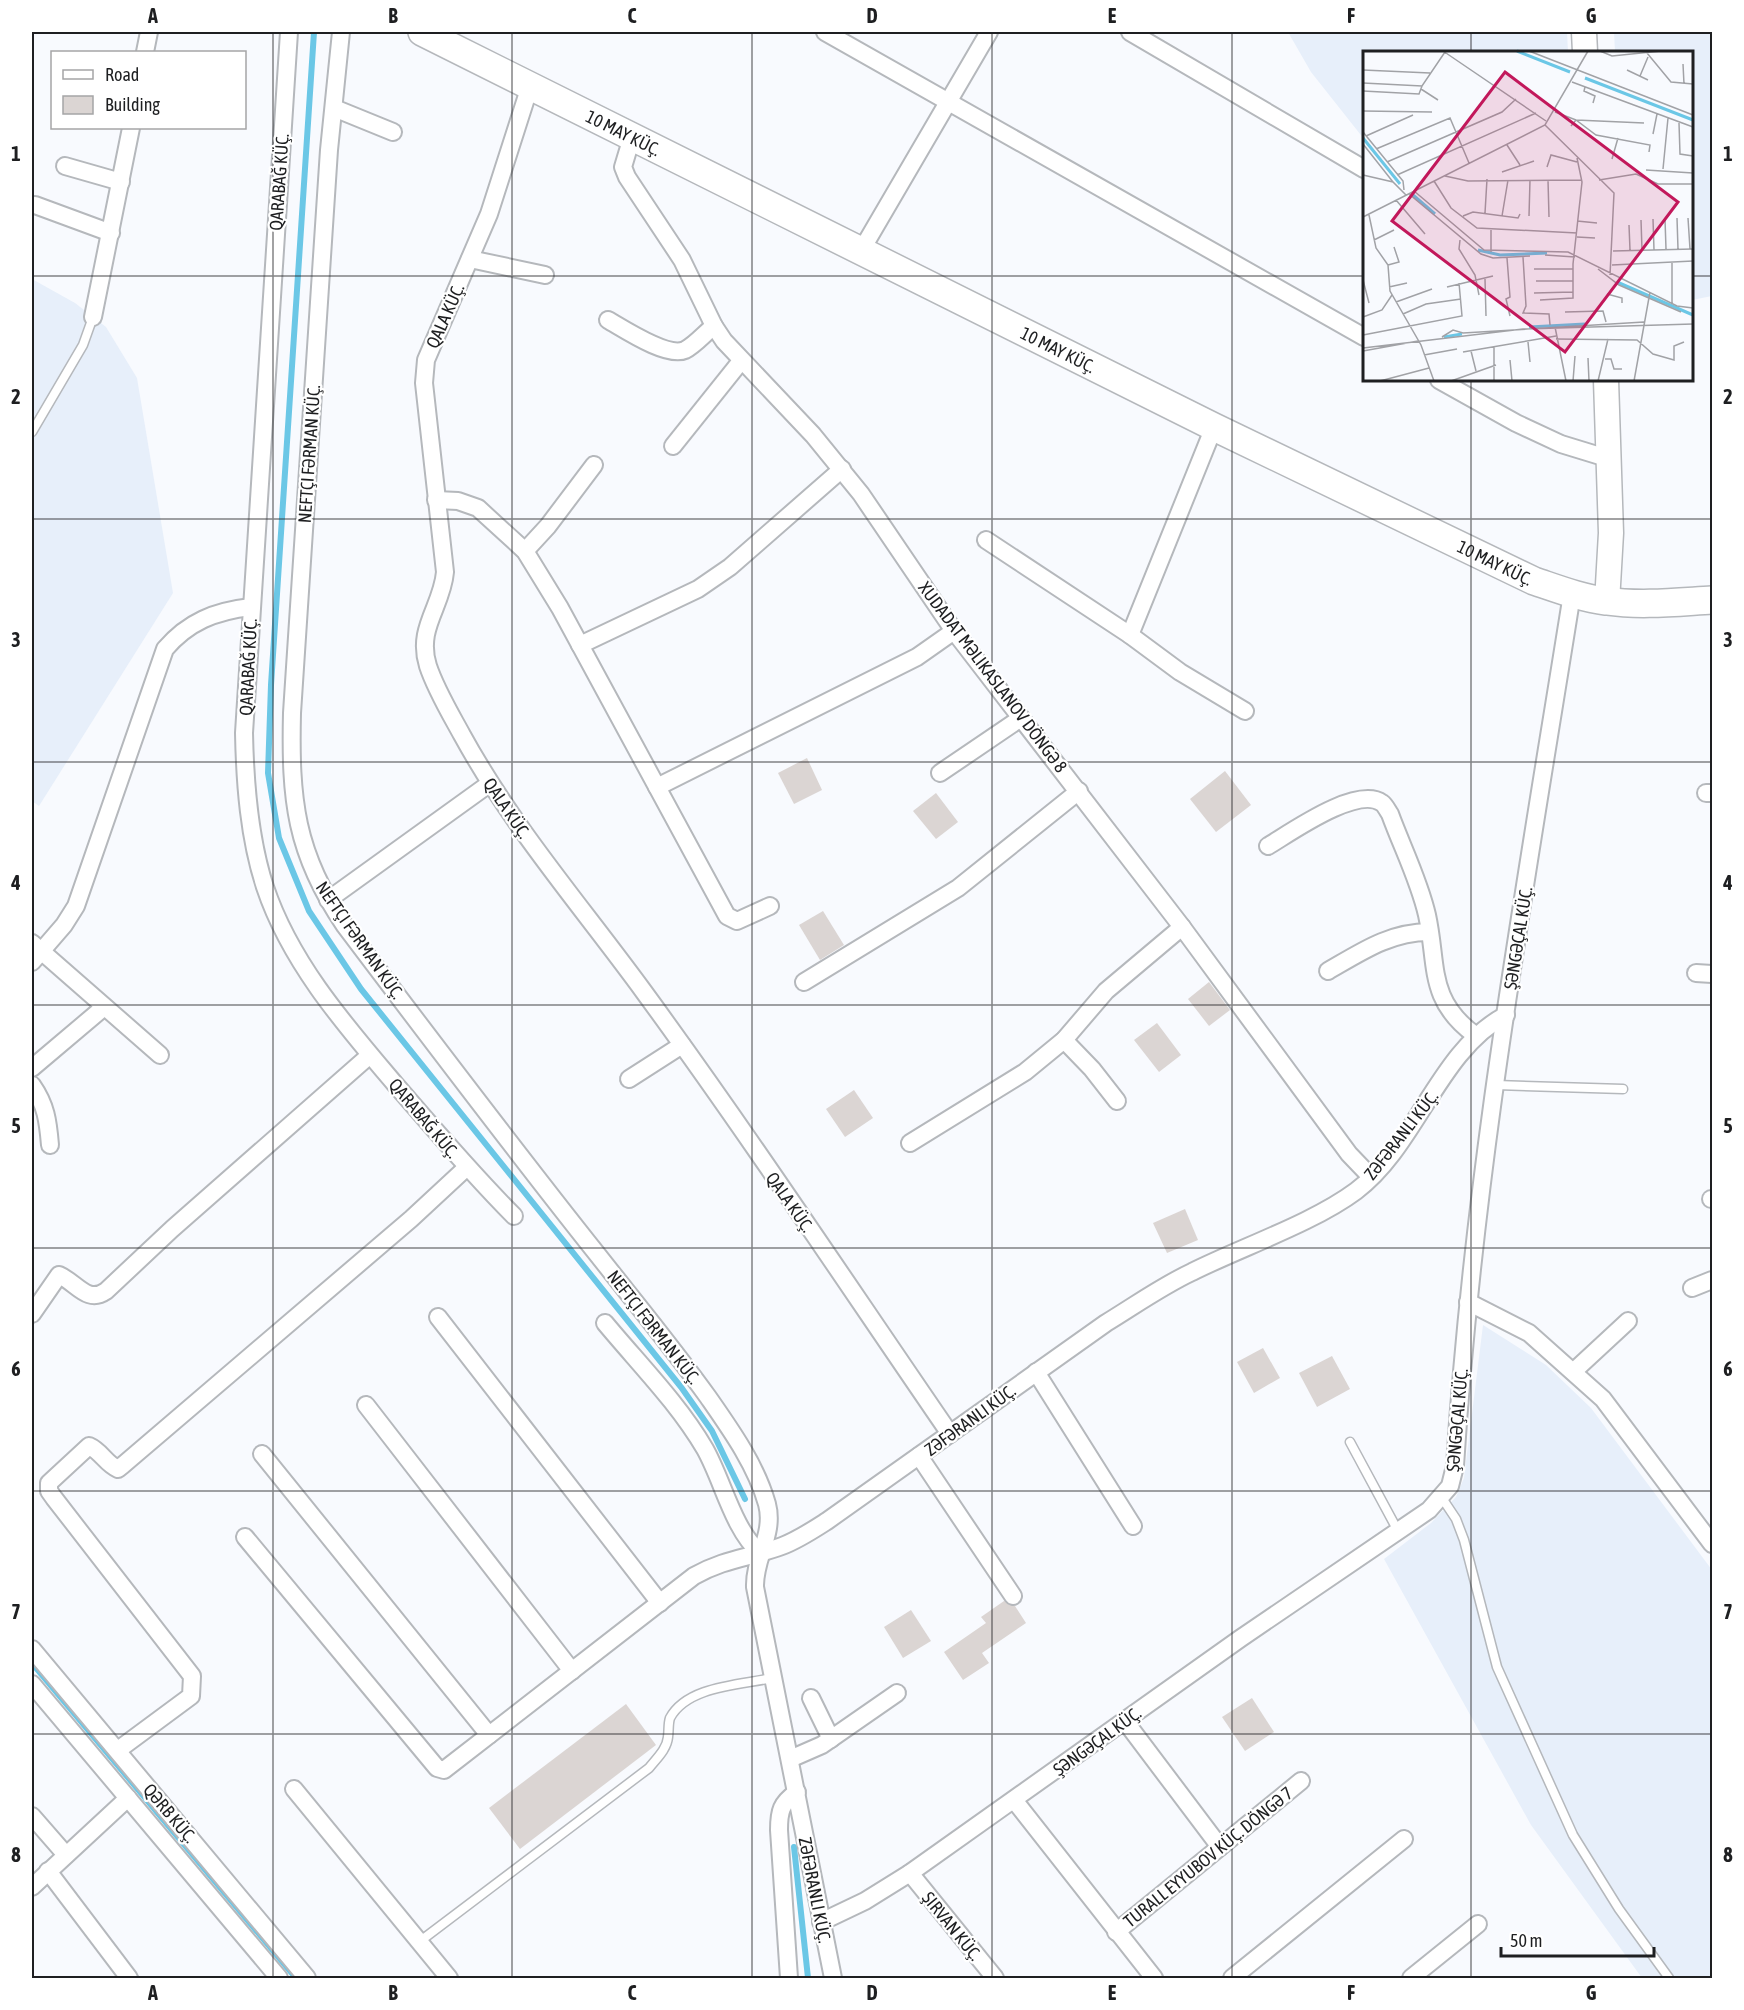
<svg xmlns="http://www.w3.org/2000/svg" width="1744" height="2010" font-family="'Asap Condensed',sans-serif">
<style>
.built{fill:#e7effa}
.lines{fill:none;stroke-linecap:round;stroke-linejoin:round}
.stream{stroke:#6bc7e6;stroke-width:6}
.building{fill:#dbd5d3}
.lane-casing{stroke:#b5b8bc;stroke-width:11}
.street-casing{stroke:#b5b8bc;stroke-width:20}
.secondary-casing{stroke:#b5b8bc;stroke-width:27}
.primary-casing{stroke:#b5b8bc;stroke-width:30}
.lane{stroke:#fff;stroke-width:8}
.street{stroke:#fff;stroke-width:16}
.secondary{stroke:#fff;stroke-width:24}
.primary{stroke:#fff;stroke-width:27}
.grid{fill:none;stroke:#1e1f21;stroke-width:1.5;stroke-opacity:0.55}
.labels{text-anchor:middle;dominant-baseline:central;stroke-width:4.5;stroke-linejoin:round;paint-order:stroke}
.street-label{font-size:18px;fill:#1e1f21;stroke:#fff}
.inset-river{fill:none;stroke:#6bc7e6;stroke-width:3}
.inset-road{fill:none;stroke:#a1a2a6;stroke-width:1.5}
.view{fill:#c2185b;fill-opacity:0.15;stroke:#c2185b;stroke-width:3}
.inset-edge{fill:none;stroke:#1e1f21;stroke-width:3}
.neatline{fill:none;stroke:#1e1f21;stroke-width:2}
.grid-label{font-size:20px;text-anchor:middle;font-weight:bold;fill:#1e1f21}
</style>
<rect width="100%" height="100%" fill="#f8fafe"/>
<g class="built">
<polygon points="1288,32 1567,32 1568,52 1364,52 1364,139 1311,72"/>
<polygon points="1614,32 1712,32 1712,296 1692,300 1692,52 1615,52"/>
<polygon points="32,279 75,303 106,327 137,378 173,593 39,806 32,801"/>
<polygon points="1483,1325 1546,1365 1591,1408 1712,1570 1712,1978 1642,1978 1531,1825 1384,1559 1431,1523 1456,1497 1464,1478"/>
</g>
<g class="lines">
<g class="stream">
<polyline points="314,32 271,685 268,773 279,838 309,911 361,989 681,1387 712,1431 745,1499"/>
<polyline points="32,1663 296,1978"/>
<polyline points="794,1847 808,1978"/>
</g>
</g>
<g class="building">
<polygon points="807,758 822,790 794,804 778,773"/>
<polygon points="1225,771 1251,805 1216,832 1190,799"/>
<polygon points="936,793 958,822 936,839 913,811"/>
<polygon points="823,911 844,945 820,960 799,925"/>
<polygon points="1209,982 1230,1010 1209,1026 1188,999"/>
<polygon points="1157,1023 1181,1055 1159,1072 1134,1040"/>
<polygon points="854,1090 873,1118 845,1137 826,1109"/>
<polygon points="1185,1209 1198,1240 1167,1253 1153,1223"/>
<polygon points="1263,1348 1280,1378 1254,1393 1237,1362"/>
<polygon points="1332,1356 1350,1389 1317,1407 1299,1373"/>
<polygon points="1004,1601 1015,1606 1026,1623 982,1653 989,1663 963,1680 944,1652 986,1623 981,1617"/>
<polygon points="911,1610 931,1641 903,1658 884,1627"/>
<polygon points="1252,1698 1274,1732 1245,1751 1222,1717"/>
<polygon points="626,1704 656,1745 520,1849 489,1808"/>
</g>
<g class="lines">
<g class="lane-casing">
<g id="lane">
<polyline points="32,432 83,345 93,317"/>
<polyline points="1496,1085 1623,1089"/>
<polyline points="1350,1442 1398,1531"/>
<polyline points="1442,1498 1456,1519 1464,1540 1497,1667 1573,1835 1619,1909 1669,1978"/>
<path d="M419 1942 649 1768C657 1758 667 1749 668 1737 669 1731 668 1724 670 1718 687 1686 740 1685 772 1678"/>
</g>
</g>
<g class="street-casing">
<g id="street">
<path d="M289 32 244 733C245 784 249 838 265 887 290 962 344 1024 395 1084 434 1129 472 1174 514 1216"/>
<path d="M341 32 329 150 292 713C290 799 295 853 345 926 428 1036 511 1146 597 1254 634 1301 673 1348 708 1397 731 1430 756 1465 767 1504 775 1534 754 1558 755 1587L833 1978"/>
<polyline points="825,32 1364,337"/>
<polyline points="1130,32 1364,169"/>
<polyline points="145,52 149,32"/>
<path d="M530 86 489 214 426 360 424 383 445 572C442 607 416 628 428 666 436 690 450 713 462 735 513 828 582 907 644 992 750 1137 849 1287 950 1434"/>
<polyline points="334,108 393,132"/>
<polyline points="632,137 623,167 627,177 682,260 714,326 724,341 813,435 861,494 954,631 1182,927 1349,1154 1371,1177"/>
<polyline points="65,166 121,182"/>
<polyline points="35,205 111,233"/>
<polyline points="861,251 989,32"/>
<polyline points="470,259 545,275"/>
<polyline points="93,317 131,128"/>
<path d="M608 320C624 329 667 358 685 350 695 345 705 333 714 326"/>
<polyline points="1439,380 1516,423 1561,444 1610,459"/>
<polyline points="673,446 741,361"/>
<polyline points="436,500 458,501 478,508 525,551 560,608 727,916 737,921 770,906"/>
<polyline points="986,540 1130,635 1180,672 1245,711"/>
<polyline points="525,551 548,526 594,465"/>
<polyline points="1130,635 1214,427"/>
<polyline points="580,645 698,589 730,567 842,469"/>
<polyline points="940,773 1021,718"/>
<polyline points="657,787 917,657 954,631"/>
<polyline points="1706,793 1712,793"/>
<path d="M1268 846C1290 833 1357 785 1382 803 1385 805 1388 811 1390 814 1402 847 1419 880 1427 915 1438 965 1427 1000 1475 1035"/>
<polyline points="328,900 489,784"/>
<polyline points="32,943 160,1055"/>
<path d="M32 962 64 925 76 906 165 649C188 622 215 611 251 607"/>
<path d="M1328 971C1361 952 1390 932 1429 932"/>
<polyline points="1696,973 1712,974"/>
<polyline points="804,982 958,888 1079,791"/>
<polyline points="1064,1040 1092,1069 1117,1101"/>
<polyline points="32,1068 103,1008"/>
<polyline points="629,1079 682,1045"/>
<path d="M32 1085C46 1105 48 1121 50 1145"/>
<polyline points="910,1143 1025,1072 1064,1040 1106,991 1182,927"/>
<polyline points="1711,1199 1712,1199"/>
<polyline points="1692,1288 1712,1280"/>
<polyline points="1468,1302 1529,1333 1603,1399 1712,1544"/>
<path d="M32 1314 59 1275C77 1283 87 1304 106 1291L172 1229 370 1055"/>
<polyline points="438,1317 660,1603"/>
<path d="M605 1323C639 1364 678 1403 705 1449 723 1481 733 1529 760 1553"/>
<polyline points="1574,1371 1628,1321"/>
<polyline points="1036,1372 1133,1526"/>
<polyline points="366,1405 572,1671"/>
<polyline points="262,1454 489,1735"/>
<polyline points="919,1456 1013,1596"/>
<path d="M245 1537 437 1768 444 1770 694 1576C726 1558 750 1558 782 1546 798 1540 813 1530 827 1521L1106 1323C1134 1306 1162 1286 1192 1272 1242 1247 1313 1223 1356 1191 1417 1145 1438 1051 1506 1015"/>
<polyline points="32,1649 307,1978"/>
<polyline points="32,1684 279,1978"/>
<polyline points="811,1698 831,1739"/>
<polyline points="1125,1721 1220,1847"/>
<path d="M118 1750 191 1696 192 1676 54 1498 49 1491V1483L89 1446C101 1451 106 1464 118 1469L123 1465 411 1219 466 1168"/>
<polyline points="790,1759 822,1745 897,1693"/>
<polyline points="294,1789 449,1978"/>
<polyline points="1014,1800 1154,1978"/>
<polyline points="32,1816 66,1855"/>
<polyline points="48,1871 129,1978"/>
<polyline points="910,1873 995,1978"/>
<polyline points="32,1887 128,1798"/>
<path d="M821 1922 865 1901 910 1873 1241 1638 1429 1510 1450 1486 1455 1466C1473 1173 1526 883 1572 594"/>
<polyline points="1116,1932 1301,1781"/>
<path d="M789 1978 779 1830C779 1811 781 1803 797 1792"/>
<polyline points="1232,1978 1404,1839"/>
<polyline points="1411,1978 1478,1924"/>
</g>
</g>
<g class="secondary-casing">
<g id="secondary">
<polyline points="1584,32 1585,52"/>
<polyline points="1606,380 1611,533 1607,602"/>
</g>
</g>
<g class="primary-casing">
<g id="primary">
<path id="s1" d="M422 32 1214 427 1534 581C1558 589 1581 598 1606 601 1641 606 1677 602 1712 600"/>
</g>
</g>
<use href="#lane" class="lane"/>
<use href="#street" class="street"/>
<use href="#secondary" class="secondary"/>
<use href="#primary" class="primary"/>
</g>
<path class="grid" d="M273 32V1978M512 32V1978M752 32V1978M992 32V1978M1232 32V1978M1471 32V52M32 276H1364M1692 276H1712M1471 380V1978M32 519H1712M32 762H1712M32 1005H1712M32 1248H1712M32 1491H1712M32 1734H1712"/>
<g class="labels">
<g class="street-label">
<text stroke="none"><textPath href="#s1" startOffset="225">10 MAY KÜÇ.</textPath></text>
<text transform="translate(279 182) rotate(-86)">QARABAĞ KÜÇ.</text>
<text transform="translate(445 316) rotate(-66)">QALA KÜÇ.</text>
<text stroke="none"><textPath href="#s1" startOffset="711">10 MAY KÜÇ.</textPath></text>
<text transform="translate(309 454) rotate(-86)">NEFTÇI FƏRMAN KÜÇ.</text>
<text stroke="none"><textPath href="#s1" startOffset="1197">10 MAY KÜÇ.</textPath></text>
<text transform="translate(248 667) rotate(-87)">QARABAĞ KÜÇ.</text>
<text transform="translate(993 677) rotate(53)">XUDADAT MƏLIKASLANOV DÖNGƏ 8</text>
<text transform="translate(507 808) rotate(56)">QALA KÜÇ.</text>
<text transform="translate(1518 938) rotate(-81)">ŞƏNGƏÇAL KÜÇ.</text>
<text transform="translate(360 940) rotate(55)">NEFTÇI FƏRMAN KÜÇ.</text>
<text transform="translate(424 1118) rotate(50)">QARABAĞ KÜÇ.</text>
<text transform="translate(1401 1135) rotate(-52)">ZƏFƏRANLI KÜÇ.</text>
<text transform="translate(790 1202) rotate(55)">QALA KÜÇ.</text>
<text transform="translate(654 1327) rotate(52)">NEFTÇI FƏRMAN KÜÇ.</text>
<text transform="translate(970 1420) rotate(-36)">ZƏFƏRANLI KÜÇ.</text>
<text transform="translate(1457 1420) rotate(-85)">ŞƏNGƏÇAL KÜÇ.</text>
<text transform="translate(1097 1741) rotate(-36)">ŞƏNGƏÇAL KÜÇ.</text>
<text transform="translate(170 1813) rotate(50)">QƏRB KÜÇ.</text>
<text transform="translate(1208 1857) rotate(-39)">TURALL EYYUBOV KÜÇ. DÖNGƏ 7</text>
<text transform="translate(815 1890) rotate(79)">ZƏFƏRANLI KÜÇ.</text>
<text transform="translate(952 1926) rotate(51)">ŞIRVAN KÜÇ.</text>
</g>
</g>
<g transform="translate(1363 51)">
<rect width="330" height="330" fill="#f8fafe"/>
<path class="inset-river" d="M154 0 207 21M222 27 330 69M0 87 37 133M50 144 72 163M115 199 137 204 184 202M254 231 330 264M166 276 222 273M81 286 99 283"/>
<path class="inset-road" d="M80 0 183 70M166 0 330 64M237 0 249 5 298 0M284 2 308 31 330 33M320 13 321 33M0 19 67 22M264 19 285 29M277 25 285 6M209 31 330 76M0 32 59 35 82 1M222 36 221 40 232 45 230 52M58 38 75 49M0 40 56 43 59 35M0 60 69 61M192 61 213 69 281 72M316 72 317 103 330 105M182 74 251 142 247 224M208 75 213 69 233 84 287 94 286 101M0 81 40 130 41 139M290 83 294 63M3 85 50 64M0 93 30 131M144 94 157 114M13 98 87 67 106 112M249 108 255 87M24 111 139 61 153 48M184 116 188 104 214 111M300 118 305 67M283 119 330 122M139 121 171 110M0 124 30 131 43 144M34 124 173 62M82 125 105 130 219 129M185 129 186 166M236 129 273 123 295 133H330M71 130 88 157 114 177 214 182M51 140 121 199 205 201 314 255 330 257M46 143 118 203 130 207 167 205M33 149 62 183M122 162 124 128M6 164 13 197 25 214 27 240 58 294 71 330M100 165 110 161 155 167 157 163M139 165 145 129M166 165 167 129M0 166 182 74 225 0M314 167 315 198M325 167 327 198M290 168 291 199M302 168 303 198M278 169 279 199M214 170 234 172M266 174 267 199M214 186 232 187M11 189 31 179M97 189 96 198 112 224 116 244M250 200 330 198M128 201V179M182 204 212 206M160 206 163 255 160 262 186 263 187 274M144 207 147 246 143 248 147 265M25 214 36 211 31 196M249 214 330 210M171 218H210M235 218 256 234 318 261M122 228 123 265M0 229 6 252M173 230H210M26 236 44 232M84 236 130 225M171 242 210 241M244 243 259 247V252M177 249 210 247V213L219 131 214 107M33 251 69 238M309 252V212M202 261 240 260 243 271M40 263 63 253 98 248M0 266 19 259 29 244M192 276 203 330M0 284 99 265 96 232M79 286 90 279 100 282 281 271M193 288 274 289 290 303 311 309V295L321 291M165 291 167 311M131 296V330M0 297 160 278 330 273M0 300 55 290M108 300 113 320M100 301 193 285M61 304 94 298M225 307 226 330M242 308H248L251 318H259M147 309 149 330M17 330 66 317M88 330 133 314M210 330 212 305M235 330 245 288M271 330 287 241"/>
<path class="view" d="M142 21 315 151 202 301 29 170Z"/>
<rect width="330" height="330" class="inset-edge"/>
</g>
<rect width="1744" height="2010" fill="none" stroke="#ffffff" stroke-width="66"/>
<rect x="51" y="51" width="195" height="78" fill="#ffffff" stroke="#a5a5a6" stroke-width="1.5"/>
<rect x="63" y="70" width="30" height="9" fill="#ffffff" stroke="#a5a5a6" stroke-width="1.5"/>
<text x="105" y="81" font-size="18" fill="#1e1f21">Road</text>
<rect x="63" y="96" width="30" height="18" fill="#dbd5d3" stroke="#a5a5a6" stroke-width="1.5"/>
<text x="105" y="111" font-size="18" fill="#1e1f21">Building</text>
<path d="M1501 1947v9h153v-9" fill="none" stroke="#1e1f21" stroke-width="3"/>
<text x="1510" y="1947" font-size="18" fill="#1e1f21" stroke="#ffffff" stroke-width="4.5" paint-order="stroke">50 m</text>
<rect x="33" y="33" width="1678" height="1944" class="neatline"/>
<g class="grid-label">
<text x="153" y="23">A</text>
<text x="393" y="23">B</text>
<text x="632" y="23">C</text>
<text x="872" y="23">D</text>
<text x="1112" y="23">E</text>
<text x="1351" y="23">F</text>
<text x="1591" y="23">G</text>
<text x="16" y="161">1</text>
<text x="1728" y="161">1</text>
<text x="16" y="404">2</text>
<text x="1728" y="404">2</text>
<text x="16" y="647">3</text>
<text x="1728" y="647">3</text>
<text x="16" y="890">4</text>
<text x="1728" y="890">4</text>
<text x="16" y="1133">5</text>
<text x="1728" y="1133">5</text>
<text x="16" y="1376">6</text>
<text x="1728" y="1376">6</text>
<text x="16" y="1619">7</text>
<text x="1728" y="1619">7</text>
<text x="16" y="1862">8</text>
<text x="1728" y="1862">8</text>
<text x="153" y="2000">A</text>
<text x="393" y="2000">B</text>
<text x="632" y="2000">C</text>
<text x="872" y="2000">D</text>
<text x="1112" y="2000">E</text>
<text x="1351" y="2000">F</text>
<text x="1591" y="2000">G</text>
</g>
</svg>
